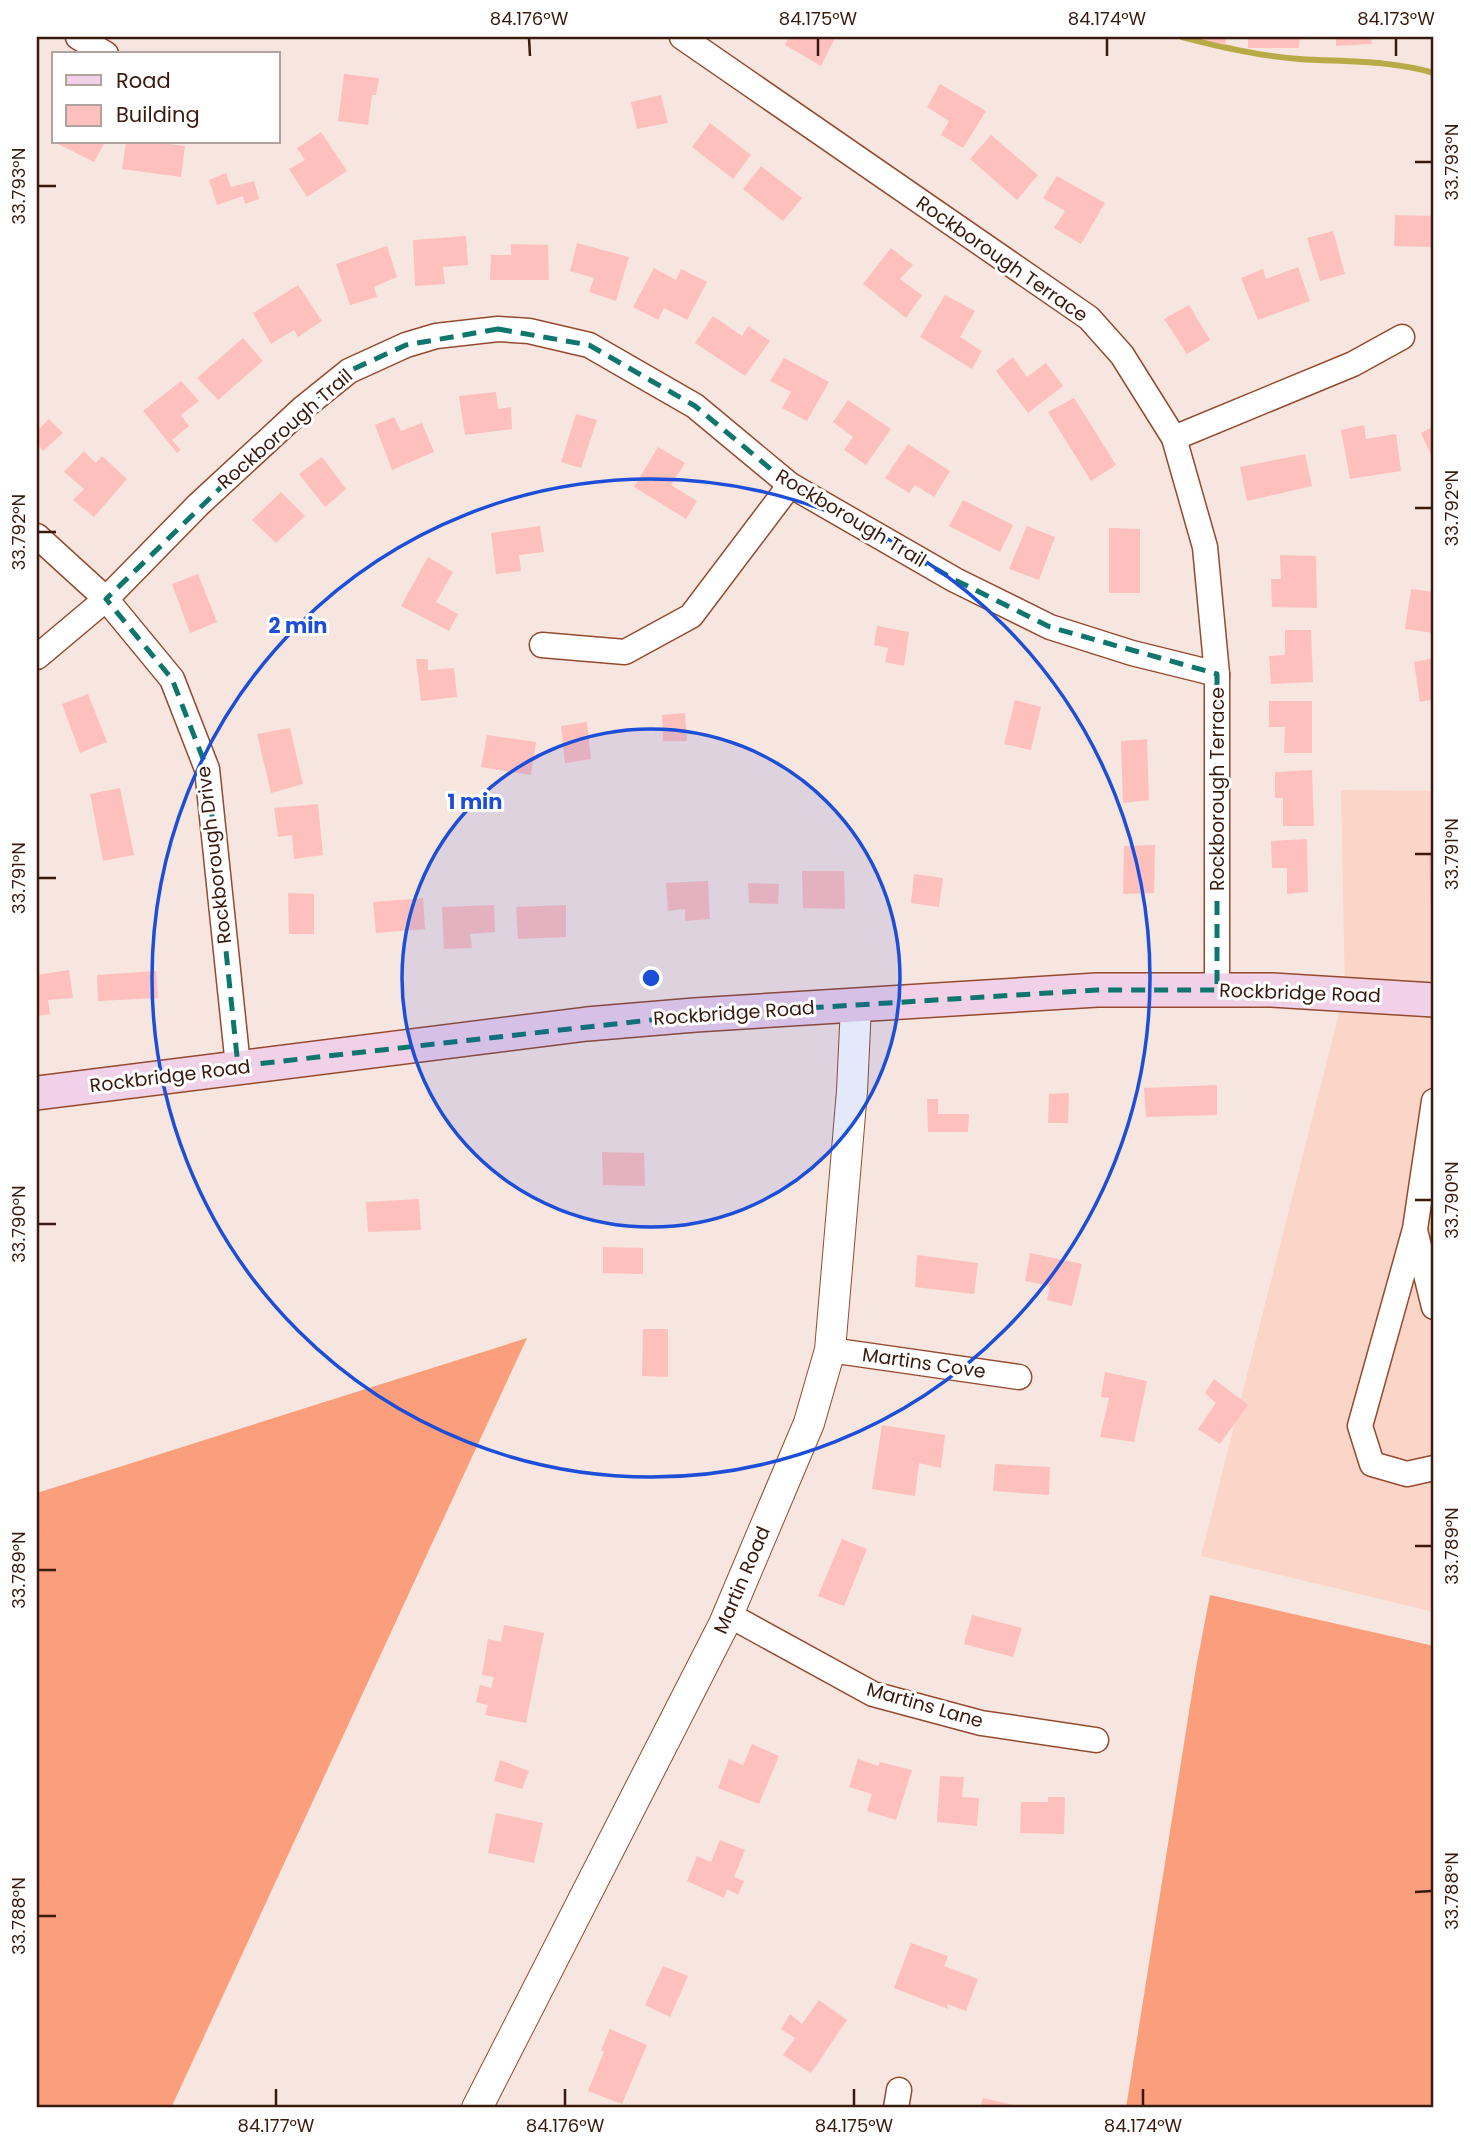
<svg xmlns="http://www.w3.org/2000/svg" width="1471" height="2145" font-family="Poppins,sans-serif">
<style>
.built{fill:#fbd5c7}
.forest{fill:#fa9e7c}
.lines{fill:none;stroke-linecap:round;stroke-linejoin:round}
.stream{stroke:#b9aa48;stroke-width:6}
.building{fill:#fec0bd}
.minor-casing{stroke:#944a2e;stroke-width:27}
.tertiary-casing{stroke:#944a2e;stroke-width:32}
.secondary-casing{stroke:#944a2e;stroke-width:36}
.minor{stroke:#fff;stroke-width:24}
.tertiary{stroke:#fff;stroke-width:30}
.secondary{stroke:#f1d1e7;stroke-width:33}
.marked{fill:none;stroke:#0f766e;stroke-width:5;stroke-dasharray:14 9;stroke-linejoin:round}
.ticks{fill:none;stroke:#391a0e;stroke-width:2.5}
.ring{fill:none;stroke:#1d4ed8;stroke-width:3.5}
.labels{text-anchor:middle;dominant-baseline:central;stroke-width:6;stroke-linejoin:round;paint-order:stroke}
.street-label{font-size:19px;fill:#391a0e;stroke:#fff}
.centre{fill:#1d4ed8;stroke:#fff;stroke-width:3.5}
.ring-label{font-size:21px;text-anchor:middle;font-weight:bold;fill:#1d4ed8;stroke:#fff;stroke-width:6;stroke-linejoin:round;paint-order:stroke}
.neatline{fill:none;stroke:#391a0e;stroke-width:2.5}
.ticks-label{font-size:18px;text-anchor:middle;fill:#391a0e}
</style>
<rect width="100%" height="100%" fill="#f7e5df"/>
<polygon class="built" points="1341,790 1434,791 1434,1612 1201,1556 1345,990"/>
<g class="forest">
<polygon points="527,1338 171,2108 37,2108 37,1493"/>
<polygon points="1210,1595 1434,1646 1434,2108 1126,2108 1196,1668"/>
</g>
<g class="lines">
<path class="stream" d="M1182 37C1221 47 1259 56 1299 59 1345 62 1390 60 1434 73"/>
</g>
<g class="building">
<polygon points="789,37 829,37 834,40 821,66 785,45"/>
<polygon points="1193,37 1226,37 1225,45"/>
<polygon points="1248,37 1300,37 1299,48 1248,48"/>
<polygon points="1336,37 1371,37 1372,44 1336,46"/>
<polygon points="344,74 379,78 376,95 372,95 368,125 338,121"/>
<polygon points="940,84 986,111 963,148 941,135 949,121 927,107"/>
<polygon points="661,95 668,123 637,129 631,102"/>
<polygon points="710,123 751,155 733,179 692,147"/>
<polygon points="321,132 347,171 307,197 289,169 305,160 297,148"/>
<polygon points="991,135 1038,175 1017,200 970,159"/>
<polygon points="54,142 105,142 94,162"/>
<polygon points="126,142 152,142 185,146 181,177 122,169"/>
<polygon points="761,166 802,198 783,221 743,189"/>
<polygon points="226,173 231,187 254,181 259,199 245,204 243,196 217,205 209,180"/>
<polygon points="1057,176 1105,203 1081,244 1054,228 1065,211 1043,198"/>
<polygon points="1395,215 1434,216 1434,247 1394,246"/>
<polygon points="1333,231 1345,274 1320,281 1307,238"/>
<polygon points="466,236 468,265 443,267 445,284 415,286 413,240"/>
<polygon points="577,243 629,257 616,301 589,292 594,278 570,271"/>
<polygon points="511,244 548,245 549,280 490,280 491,255 511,255"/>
<polygon points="387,246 397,277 374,287 377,297 350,305 336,264"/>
<polygon points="891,248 913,265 900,279 922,295 906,318 863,284"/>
<polygon points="1298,267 1310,301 1258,320 1241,278 1263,269 1266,279"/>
<polygon points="654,268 676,280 681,269 707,282 687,320 664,308 658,320 633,307"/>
<polygon points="298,285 322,321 298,337 294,330 271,344 253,313"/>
<polygon points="945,295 975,311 960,337 982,351 972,369 920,337"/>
<polygon points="1189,305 1210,340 1187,354 1164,319"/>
<polygon points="713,316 742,336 748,326 770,341 745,376 695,343"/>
<polygon points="243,338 263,361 218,400 197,378"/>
<polygon points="1013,357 1027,377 1046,363 1063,386 1028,413 996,371"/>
<polygon points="784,358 829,382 807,421 782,408 791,392 770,381"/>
<polygon points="181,381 199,401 181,415 189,426 172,440 181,450 177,453 143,411"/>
<polygon points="496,392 498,409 511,407 512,429 465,435 459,396"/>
<polygon points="1074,398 1116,465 1091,481 1048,412"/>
<polygon points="848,400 891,429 866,465 844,450 853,437 833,422"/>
<polygon points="576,414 597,420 581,468 561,462"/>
<polygon points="394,417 401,431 422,423 434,452 392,470 375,425"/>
<polygon points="49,419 63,433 43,451 37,444 37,431"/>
<polygon points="1364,425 1366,439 1396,434 1401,471 1350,479 1341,430"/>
<polygon points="1434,426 1434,461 1421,433"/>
<polygon points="908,444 950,471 934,497 915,485 909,493 885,478"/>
<polygon points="658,447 685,463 671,485 697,501 686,519 634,487"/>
<polygon points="84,451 96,463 102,456 127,479 94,517 73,500 84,489 64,472"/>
<polygon points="1305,454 1312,486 1247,501 1240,467"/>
<polygon points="322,457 346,489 325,507 299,474"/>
<polygon points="281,492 305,516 276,543 252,520"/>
<polygon points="963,500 1013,525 1000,552 949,526"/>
<polygon points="540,526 544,552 519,555 521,571 496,574 491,533"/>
<polygon points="1027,526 1055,537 1039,580 1009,569"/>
<polygon points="1109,528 1140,529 1140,593 1109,593"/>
<polygon points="1280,555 1316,556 1317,608 1272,607 1271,579 1281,579"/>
<polygon points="428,557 453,572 436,602 458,614 449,631 401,606"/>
<polygon points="198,574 217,622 190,633 172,584"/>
<polygon points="1411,589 1434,592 1434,633 1405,629"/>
<polygon points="877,626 909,632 904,666 885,662 888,648 874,645"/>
<polygon points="1285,630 1311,630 1313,682 1271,684 1269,656 1285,655"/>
<polygon points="1434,658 1434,699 1420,702 1414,662"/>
<polygon points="416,659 428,659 428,670 454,668 457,697 421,701"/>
<polygon points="88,694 107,742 80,753 62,704"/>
<polygon points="1015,700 1041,707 1031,750 1004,744"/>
<polygon points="1269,701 1312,701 1312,753 1284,753 1285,727 1269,727"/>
<polygon points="685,713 687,741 663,741 662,715"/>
<polygon points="587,722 591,759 565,763 561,726"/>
<polygon points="290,728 303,784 271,793 257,734"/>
<polygon points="487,735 536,742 531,775 481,767"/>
<polygon points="1147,739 1149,800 1123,803 1121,741"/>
<polygon points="1312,770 1314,826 1283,826 1283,798 1275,798 1275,772"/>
<polygon points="120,788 134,855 103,861 90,794"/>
<polygon points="318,804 323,855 294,859 292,835 278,837 274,808"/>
<polygon points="1307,839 1308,892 1287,894 1287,868 1272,868 1271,841"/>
<polygon points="1155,845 1154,893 1123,894 1124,846"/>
<polygon points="1429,853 1434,853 1434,897 1430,897"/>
<polygon points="802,871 844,871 845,909 803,908"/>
<polygon points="914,874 943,878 939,907 911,903"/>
<polygon points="708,881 710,919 685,921 685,909 668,911 666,883"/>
<polygon points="748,883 779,884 778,904 749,903"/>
<polygon points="288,893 314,894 314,934 289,934"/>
<polygon points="423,898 425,929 376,933 373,902"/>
<polygon points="494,905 495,932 470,934 472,948 444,949 442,907"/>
<polygon points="566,905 566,937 518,939 516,907"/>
<polygon points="69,970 73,998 48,1000 50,1014 37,1016 37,975"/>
<polygon points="156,971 158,998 98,1001 97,975"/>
<polygon points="1217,1085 1217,1115 1146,1117 1144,1088"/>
<polygon points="1069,1093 1068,1123 1048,1123 1049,1094"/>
<polygon points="927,1099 938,1099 938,1114 969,1114 968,1132 928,1132"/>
<polygon points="602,1152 644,1153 645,1186 603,1185"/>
<polygon points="419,1199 421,1230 368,1232 366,1202"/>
<polygon points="603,1247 643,1248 643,1274 603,1273"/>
<polygon points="1030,1253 1082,1264 1072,1306 1047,1300 1050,1286 1025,1281"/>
<polygon points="917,1255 978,1263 974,1294 915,1287"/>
<polygon points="643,1329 668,1329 668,1377 642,1376"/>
<polygon points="1105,1372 1147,1381 1134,1442 1100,1437 1109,1398 1101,1397"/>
<polygon points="1214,1379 1248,1405 1220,1444 1198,1429 1216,1403 1205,1393"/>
<polygon points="882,1425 945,1435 941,1468 919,1463 915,1496 872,1489"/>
<polygon points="995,1464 1050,1467 1049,1495 993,1491"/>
<polygon points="842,1539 867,1549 844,1606 818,1596"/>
<polygon points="972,1615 1022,1628 1013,1657 964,1644"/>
<polygon points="504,1625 544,1633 526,1723 485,1715 488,1705 476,1702 480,1685 491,1688 494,1677 482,1675 488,1639 501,1642"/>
<polygon points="752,1744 779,1756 759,1804 718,1788 729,1759 743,1765"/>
<polygon points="858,1759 878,1766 880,1762 912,1770 896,1820 867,1811 872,1794 849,1787"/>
<polygon points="500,1760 529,1771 522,1789 494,1781"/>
<polygon points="940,1776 964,1777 962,1797 979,1798 977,1826 937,1822"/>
<polygon points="1048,1797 1065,1797 1064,1834 1020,1833 1021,1802 1048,1802"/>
<polygon points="496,1813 543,1823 534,1863 488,1853"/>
<polygon points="720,1840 745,1850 734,1877 744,1881 738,1895 727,1889 724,1898 687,1881 697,1856 711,1862"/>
<polygon points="911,1943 948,1956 944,1966 978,1979 966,2011 947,2004 948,2009 894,1988"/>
<polygon points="663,1966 688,1976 670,2017 645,2005"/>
<polygon points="819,2000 847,2020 811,2073 783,2055 795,2038 781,2029 790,2014 802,2024"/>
<polygon points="610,2029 647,2045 622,2104 588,2091 604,2052 601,2050"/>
<polygon points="983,2098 1023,2107 1023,2108 980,2108"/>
</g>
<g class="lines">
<g class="minor-casing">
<g id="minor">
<polyline points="78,37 106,54"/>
<polyline points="682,37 1089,318 1122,355 1174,438 1205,547 1217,674 1217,990"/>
<polyline points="1174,438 1353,364 1402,337"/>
<polyline points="37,536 106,599 172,679 207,769 238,1066"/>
<polyline points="542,645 625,652 691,616 790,485"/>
<polyline points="37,657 106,599 198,505 303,408 349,371 406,345 436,336 498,329 529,331 589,345 695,406 790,485 955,580 1050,627 1132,653 1217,674"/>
<polyline points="1434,1101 1415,1229 1360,1426 1372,1464 1407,1474 1434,1468"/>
<polyline points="1415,1230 1434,1307"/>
<polyline points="830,1350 1019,1377"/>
<polyline points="729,1615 873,1694 981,1723 1096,1740"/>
<polyline points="896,2108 899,2090"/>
</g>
</g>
<g class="tertiary-casing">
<polyline id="tertiary" points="477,2108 724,1624 809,1423 830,1350 852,1091 856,1006"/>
</g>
<g class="secondary-casing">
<polyline id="secondary" points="37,1093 587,1024 695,1015 1097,990 1272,990 1434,1000"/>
</g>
<use href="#minor" class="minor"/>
<use href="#tertiary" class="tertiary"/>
<use href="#secondary" class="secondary"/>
</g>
<path class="marked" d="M498 329 589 345 695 406 790 485 955 580 1050 627 1217 674V990H1097L695 1015 238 1066 207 769 172 679 106 599 303 408 349 371 406 345Z"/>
<path class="ticks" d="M529 38 530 56M818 38V56M1107 38V56M1396 38V56M1415 162H1432M38 186H56M1415 508H1432M38 532H56M1415 854H1432M38 878H56M1415 1200H1432M38 1224H56M1415 1546H1432M38 1570H56M1415 1892 1432 1891M38 1916H56M276 2089V2106M565 2089V2106M854 2089V2106M1143 2089V2106"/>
<circle cx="651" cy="978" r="249" fill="#1d4ed8" fill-opacity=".12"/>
<g class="ring">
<circle cx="651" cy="978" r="249"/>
<circle cx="651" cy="978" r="499"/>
</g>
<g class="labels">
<g class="street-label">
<text transform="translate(1002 259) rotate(35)">Rockborough Terrace</text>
<text transform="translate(285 429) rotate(-41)">Rockborough Trail</text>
<text transform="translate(851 518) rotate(31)">Rockborough Trail</text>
<text transform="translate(1217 789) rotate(-90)">Rockborough Terrace</text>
<text transform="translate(214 855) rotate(-97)">Rockborough Drive</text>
<text transform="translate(1300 993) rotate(2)">Rockbridge Road</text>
<text transform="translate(734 1013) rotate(-4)">Rockbridge Road</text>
<text transform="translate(170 1076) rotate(-7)">Rockbridge Road</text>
<text transform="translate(924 1363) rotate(8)">Martins Cove</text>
<text transform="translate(742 1580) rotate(-67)">Martin Road</text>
<text transform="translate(925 1705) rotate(16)">Martins Lane</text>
</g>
</g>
<circle cx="651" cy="978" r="10" class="centre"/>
<g class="ring-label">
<text x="298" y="633">2 min</text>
<text x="475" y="809">1 min</text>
</g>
<rect width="1471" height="2145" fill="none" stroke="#ffffff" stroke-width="77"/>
<rect x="52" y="52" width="228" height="91" fill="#ffffff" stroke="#b0a39f" stroke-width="2"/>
<rect x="66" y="75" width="35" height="10" fill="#f1d1e7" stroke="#b0a39f" stroke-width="2"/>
<text x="116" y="88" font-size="21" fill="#391a0e">Road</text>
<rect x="66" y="105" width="35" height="21" fill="#fec0bd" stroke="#b0a39f" stroke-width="2"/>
<text x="116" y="122" font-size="21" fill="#391a0e">Building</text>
<rect x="38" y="38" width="1394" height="2068" class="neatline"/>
<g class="ticks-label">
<text x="529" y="25">84.176°W</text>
<text x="818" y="25">84.175°W</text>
<text x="1107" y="25">84.174°W</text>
<text x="1396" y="25">84.173°W</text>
<text transform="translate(1452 162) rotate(-90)" y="6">33.793°N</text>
<text transform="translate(19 186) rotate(-90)" y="6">33.793°N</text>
<text transform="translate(1452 508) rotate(-90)" y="6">33.792°N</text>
<text transform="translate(19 532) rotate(-90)" y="6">33.792°N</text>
<text transform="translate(1452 854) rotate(-90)" y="6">33.791°N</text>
<text transform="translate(19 878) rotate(-90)" y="6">33.791°N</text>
<text transform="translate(1452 1200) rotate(-90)" y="6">33.790°N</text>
<text transform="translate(19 1224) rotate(-90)" y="6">33.790°N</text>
<text transform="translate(1452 1546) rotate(-90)" y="6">33.789°N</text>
<text transform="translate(19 1570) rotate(-90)" y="6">33.789°N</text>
<text transform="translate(1452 1891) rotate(-90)" y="6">33.788°N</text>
<text transform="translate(19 1916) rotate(-90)" y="6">33.788°N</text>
<text x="276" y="2132">84.177°W</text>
<text x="565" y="2132">84.176°W</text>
<text x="854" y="2132">84.175°W</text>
<text x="1143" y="2132">84.174°W</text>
</g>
</svg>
